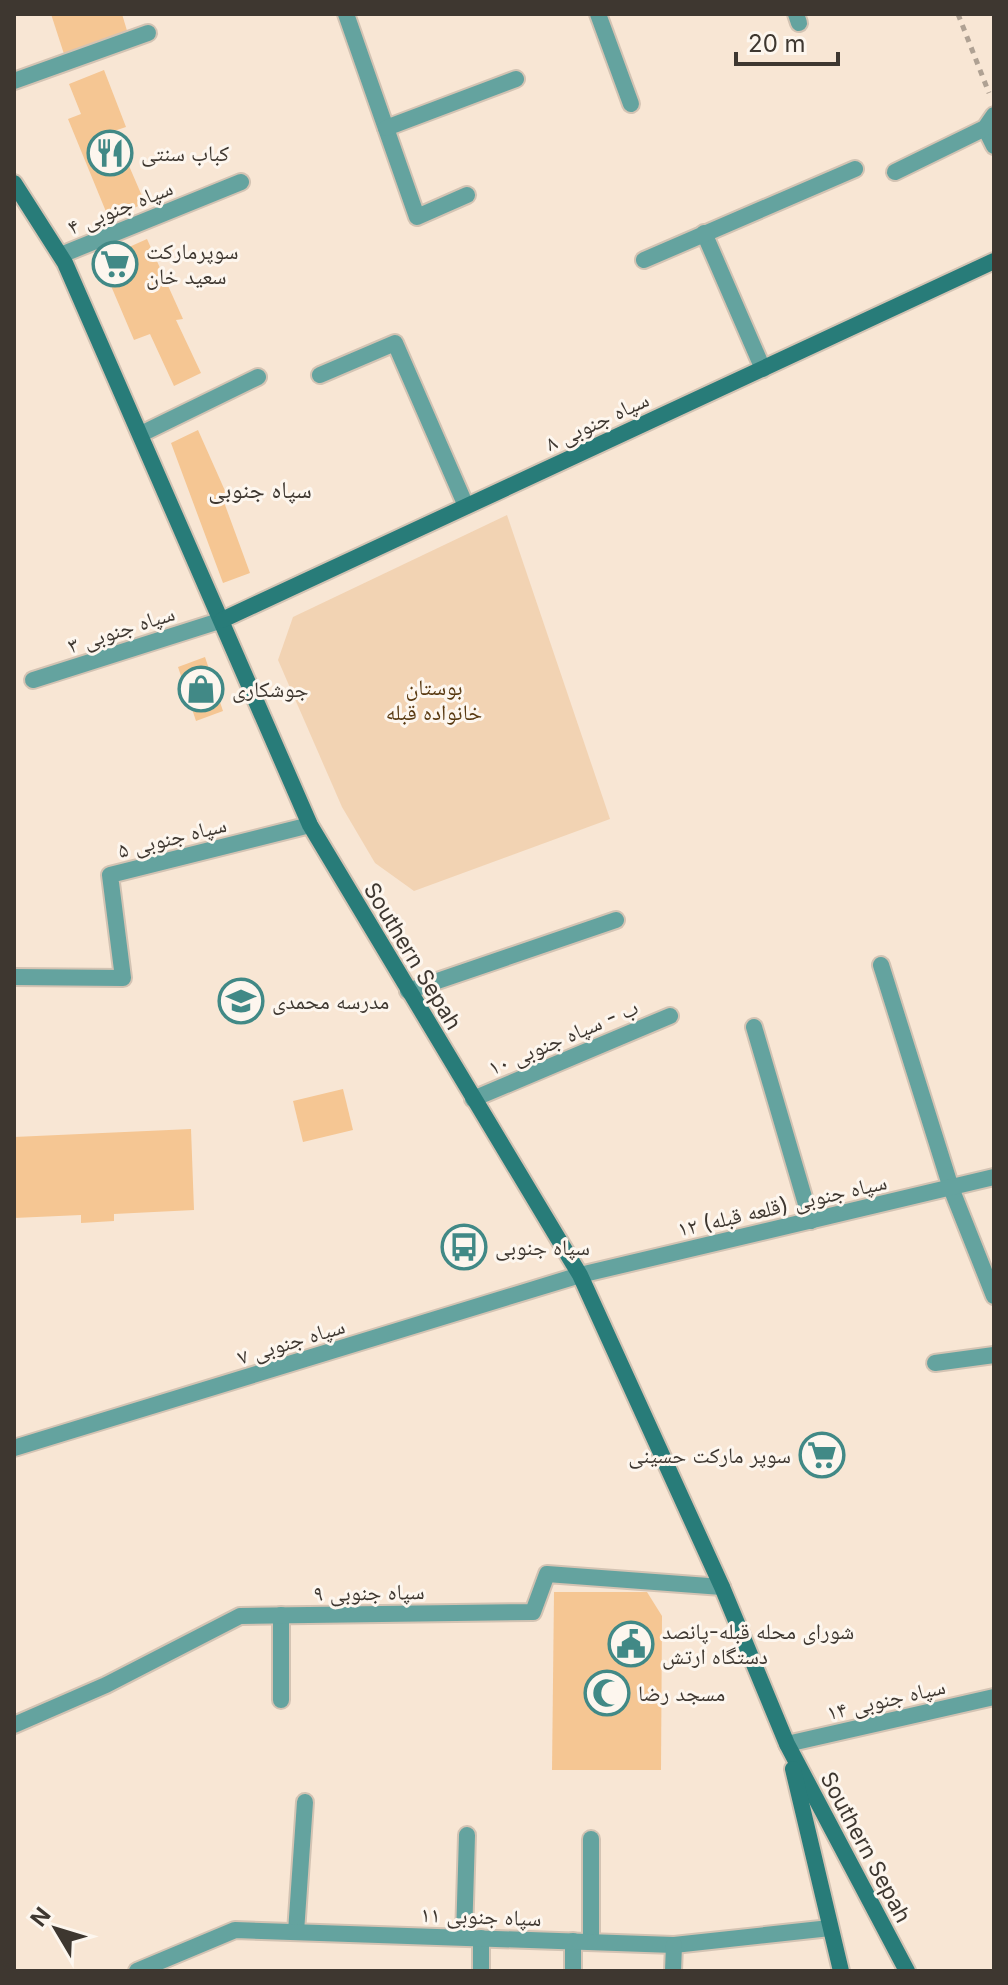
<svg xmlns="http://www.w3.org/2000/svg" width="1008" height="1985" font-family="Inter,'Noto Naskh Arabic',sans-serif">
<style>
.green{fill:#f2d3b3}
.building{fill:#f5c693}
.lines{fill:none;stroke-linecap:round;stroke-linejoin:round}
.lane-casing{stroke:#d3c3b3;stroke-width:20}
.street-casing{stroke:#d3c3b3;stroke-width:20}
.secondary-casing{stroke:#d3c3b3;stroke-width:20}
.path{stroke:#afa193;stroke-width:5;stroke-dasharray:6 6;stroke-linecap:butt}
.lane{stroke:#64a39f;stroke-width:16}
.street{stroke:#64a39f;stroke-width:16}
.secondary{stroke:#287c79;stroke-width:16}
.labels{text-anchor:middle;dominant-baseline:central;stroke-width:6;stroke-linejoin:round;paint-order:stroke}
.poi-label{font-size:22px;fill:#3e3730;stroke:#fdf6ee;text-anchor:start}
.street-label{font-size:22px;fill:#3e3730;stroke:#fdf6ee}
.park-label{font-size:22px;fill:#593a12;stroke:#fdf6ee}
.neighbourhood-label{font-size:24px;fill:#3e3730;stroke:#fdf6ee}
</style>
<rect width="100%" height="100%" fill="#f8e6d4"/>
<polygon class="green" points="507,515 610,819 414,891 375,863 342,807 278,660 293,617"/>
<g class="building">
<polygon points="51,14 122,14 128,34 64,54"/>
<polygon points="104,70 126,127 114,131 145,203 109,219 68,119 81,114 69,84"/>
<polygon points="147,239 183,319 176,320 201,373 174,386 150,334 134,340 100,260"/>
<polygon points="198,430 226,493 221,494 250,573 223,583 171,443"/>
<polygon points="205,657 223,711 196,721 178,667"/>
<polygon points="343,1089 353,1130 303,1142 293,1101"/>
<polygon points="191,1129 194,1210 114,1214 114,1221 81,1223 81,1215 14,1218 14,1137"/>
<polygon points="554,1592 647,1592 662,1616 661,1770 552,1770"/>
</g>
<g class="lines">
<g class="lane-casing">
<g id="lane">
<polyline points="14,81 148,33"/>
<polyline points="408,991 616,920"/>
<polyline points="473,1099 670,1016"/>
</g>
</g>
<g class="street-casing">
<g id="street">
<polyline points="346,14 417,217 467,195"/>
<polyline points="598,14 631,104"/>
<polyline points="796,14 799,23"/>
<polyline points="386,128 516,79"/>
<polyline points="985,128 994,146"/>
<polyline points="895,172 985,128 994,115"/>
<polyline points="704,233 763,369"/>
<polyline points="61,255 241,182"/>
<polyline points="644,260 855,169"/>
<polyline points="320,375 395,343 466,506"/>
<polyline points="141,434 258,377"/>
<polyline points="33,680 222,620"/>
<polyline points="881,965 951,1188 994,1296"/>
<polyline points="14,977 123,978 110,875 310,825"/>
<polyline points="754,1027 811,1221"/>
<polyline points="935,1363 994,1355"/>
<polyline points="14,1448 580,1275 994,1177"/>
<polyline points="281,1615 281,1700"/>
<polyline points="14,1725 106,1685 240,1616 533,1612 547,1574 722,1587"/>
<polyline points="787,1744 994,1697"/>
<polyline points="591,1839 591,1942"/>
<polyline points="296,1932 305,1802"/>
<polyline points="464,1937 467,1835"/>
<polyline points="481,1938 481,1971"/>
<polyline points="573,1941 573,1971"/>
<polyline points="137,1971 235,1930 674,1945 830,1928"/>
<polyline points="673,1971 674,1945"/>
</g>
</g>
<g class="secondary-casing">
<g id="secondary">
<polyline points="14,183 65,263 310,825 580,1275 722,1587 787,1744 907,1971"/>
<polyline points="222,620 994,261"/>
<polyline points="793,1769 841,1971"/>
</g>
</g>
<polyline class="path" points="958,14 989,93"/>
<use href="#lane" class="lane"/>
<use href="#street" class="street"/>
<use href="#secondary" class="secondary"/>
</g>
<defs>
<g id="restaurant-ring" transform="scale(2.3)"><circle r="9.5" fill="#fdf6ee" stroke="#418986" stroke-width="1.5"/><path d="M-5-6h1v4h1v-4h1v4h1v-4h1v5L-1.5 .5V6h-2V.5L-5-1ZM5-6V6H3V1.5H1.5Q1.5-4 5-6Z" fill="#418986"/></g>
<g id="supermarket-ring" transform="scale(2.3)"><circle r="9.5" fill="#fdf6ee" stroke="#418986" stroke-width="1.5"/><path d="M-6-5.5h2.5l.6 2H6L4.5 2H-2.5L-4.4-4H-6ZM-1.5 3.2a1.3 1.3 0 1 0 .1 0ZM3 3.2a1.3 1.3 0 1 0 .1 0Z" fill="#418986"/></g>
<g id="shop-ring" transform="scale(2.3)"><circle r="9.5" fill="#fdf6ee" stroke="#418986" stroke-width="1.5"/><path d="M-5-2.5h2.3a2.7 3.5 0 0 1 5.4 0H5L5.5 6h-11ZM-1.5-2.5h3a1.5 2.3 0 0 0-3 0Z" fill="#418986"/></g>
<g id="school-ring" transform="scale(2.3)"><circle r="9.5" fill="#fdf6ee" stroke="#418986" stroke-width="1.5"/><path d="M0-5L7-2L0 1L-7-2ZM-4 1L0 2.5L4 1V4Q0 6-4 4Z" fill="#418986"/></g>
<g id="bus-ring" transform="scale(2.3)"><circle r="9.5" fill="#fdf6ee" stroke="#418986" stroke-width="1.5"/><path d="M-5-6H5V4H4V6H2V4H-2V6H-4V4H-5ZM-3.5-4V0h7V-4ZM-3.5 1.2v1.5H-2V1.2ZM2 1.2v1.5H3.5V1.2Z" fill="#418986"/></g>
<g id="civic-ring" transform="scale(2.3)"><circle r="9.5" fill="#fdf6ee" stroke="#418986" stroke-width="1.5"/><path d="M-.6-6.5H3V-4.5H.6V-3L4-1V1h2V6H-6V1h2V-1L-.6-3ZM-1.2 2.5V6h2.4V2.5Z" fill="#418986"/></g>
<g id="mosque-ring" transform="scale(2.3)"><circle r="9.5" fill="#fdf6ee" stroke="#418986" stroke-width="1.5"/><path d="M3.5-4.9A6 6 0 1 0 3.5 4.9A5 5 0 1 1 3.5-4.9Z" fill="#418986"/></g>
</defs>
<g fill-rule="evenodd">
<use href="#restaurant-ring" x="110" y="153"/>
<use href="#supermarket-ring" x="115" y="264"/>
<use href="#shop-ring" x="201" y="689"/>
<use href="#school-ring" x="241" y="1001"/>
<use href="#bus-ring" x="464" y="1247"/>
<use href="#supermarket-ring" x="822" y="1455"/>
<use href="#civic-ring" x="631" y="1644"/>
<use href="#mosque-ring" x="607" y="1693"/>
</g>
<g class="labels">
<g class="poi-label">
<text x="141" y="153">کباب سنتی</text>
<text x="146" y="251">سوپرمارکت<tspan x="146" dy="25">سعید خان</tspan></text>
<text x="232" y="689">جوشکاری</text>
<text x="272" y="1001">مدرسه محمدی</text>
<text x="495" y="1247">سپاه جنوبی</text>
<text x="791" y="1455" text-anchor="end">سوپر مارکت حسینی</text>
<text x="662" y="1631">شورای محله قبله-پانصد<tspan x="662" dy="25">دستگاه ارتش</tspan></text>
<text x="638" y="1693">مسجد رضا</text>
</g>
<g class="street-label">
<text transform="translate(120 207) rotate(-22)">۴ سپاه جنوبی</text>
<text transform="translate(597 421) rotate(-25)">۸ سپاه جنوبی</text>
<text transform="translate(121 629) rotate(-18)">۳ سپاه جنوبی</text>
<text transform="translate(172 837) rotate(-14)">۵ سپاه جنوبی</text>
<text transform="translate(413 956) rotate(59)">Southern Sepah</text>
<text transform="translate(563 1037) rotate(-23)">۱۰ ب - سپاه جنوبی</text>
<text transform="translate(782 1205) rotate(-13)">۱۲ سپاه جنوبی (قلعه قبله)</text>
<text transform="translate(291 1341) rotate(-17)">۷ سپاه جنوبی</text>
<text transform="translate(369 1592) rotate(-1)">۹ سپاه جنوبی</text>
<text transform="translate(886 1699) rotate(-13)">۱۴ سپاه جنوبی</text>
<text transform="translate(866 1847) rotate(62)">Southern Sepah</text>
<text transform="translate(481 1916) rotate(2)">۱۱ سپاه جنوبی</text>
</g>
<g class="park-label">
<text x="434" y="687">بوستان<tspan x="434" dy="25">خانواده قبله</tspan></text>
</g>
<g class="neighbourhood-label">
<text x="260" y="489">سپاه جنوبی</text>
</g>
</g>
<rect width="1008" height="1985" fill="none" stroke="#3e3730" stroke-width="32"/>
<g transform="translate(56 1929) rotate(308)" stroke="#fdf6ee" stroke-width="6" paint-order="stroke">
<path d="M0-6L14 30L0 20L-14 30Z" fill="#3e3730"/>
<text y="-12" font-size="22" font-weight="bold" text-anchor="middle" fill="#3e3730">N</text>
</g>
<path d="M736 52v12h102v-12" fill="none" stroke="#3e3730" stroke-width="4"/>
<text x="748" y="52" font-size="24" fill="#3e3730" stroke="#fdf6ee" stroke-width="6" paint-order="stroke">20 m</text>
</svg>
